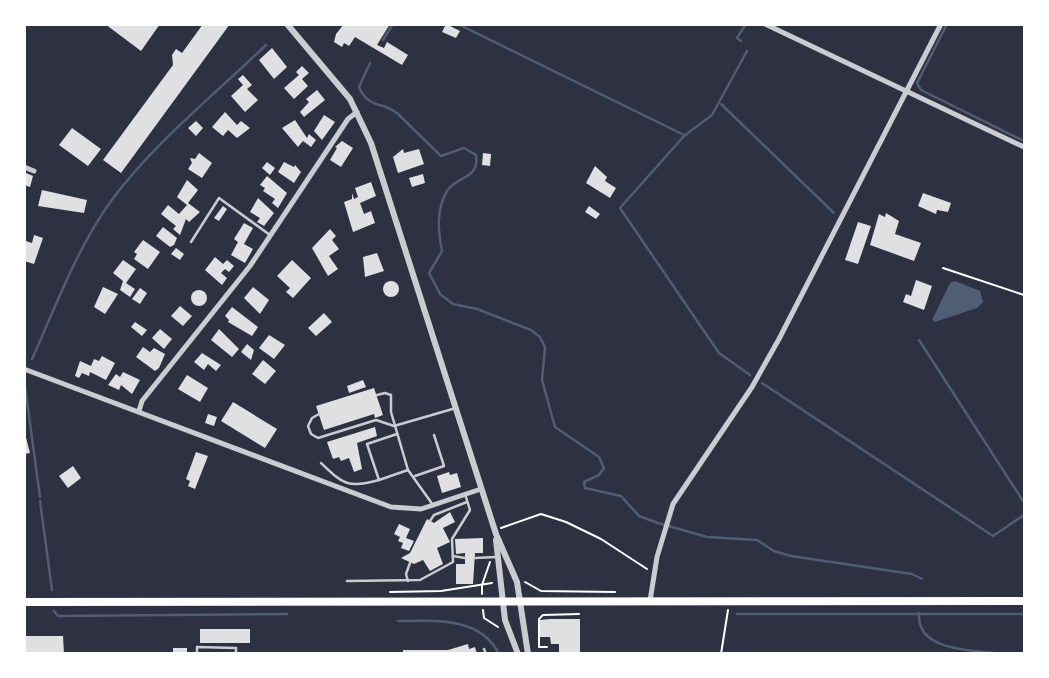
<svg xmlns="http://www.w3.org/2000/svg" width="1049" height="678" font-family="'Roboto Serif',serif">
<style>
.water{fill:#4f5d75}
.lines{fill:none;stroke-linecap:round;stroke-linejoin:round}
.stream{stroke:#4f5d75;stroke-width:2.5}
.building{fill:#e0e0e3}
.path{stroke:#fff;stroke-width:2}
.service{stroke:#caccd0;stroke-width:2.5}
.minor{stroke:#caccd0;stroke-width:5}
.tertiary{stroke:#caccd0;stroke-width:6}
.primary{stroke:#fff;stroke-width:8}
</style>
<rect width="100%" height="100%" fill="#2d3142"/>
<polygon class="water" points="955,281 980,291 983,302 977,308 935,322 932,320 950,283"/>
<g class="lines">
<g class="stream">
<polyline points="458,24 684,135"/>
<polyline points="947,24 917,83 921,90 1024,141"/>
<polyline points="383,40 393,24"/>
<polyline points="741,41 737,38 746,24"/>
<polyline points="747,51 712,115 684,136 620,208 719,353 750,375"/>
<path d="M370 63 359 87C369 110 384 101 398 114 412 128 427 142 441 156L464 148 476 155C480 180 455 176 447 191 436 210 438 231 442 251L429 273 440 294 453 304 477 309 531 330 540 337 545 347 542 380 555 427 599 457 604 468 599 475 584 482 585 488 621 496 639 516 658 523 707 537 757 540 774 551 791 556 912 574 922 579"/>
<polyline points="721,104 834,213"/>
<polyline points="919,340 1023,501"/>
<path d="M32 359C56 306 77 248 111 201 154 143 214 95 266 45"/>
<polyline points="24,379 40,497"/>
<polyline points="762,383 993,536 1024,515"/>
<polyline points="40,501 52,590"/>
<polyline points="54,611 58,616 287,614"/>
<path d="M919 613C916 653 976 650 1003 654"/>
<polyline points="737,614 1024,614"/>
<path d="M398 621C435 621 480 616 499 654"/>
</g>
</g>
<g class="building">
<polygon points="105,24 160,24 141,51"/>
<polygon points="203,24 230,24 121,173 103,160 173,65 172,55 176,49 182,53"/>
<polygon points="344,24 390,24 377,45 384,48 387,42 408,55 402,65 355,37 349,46 344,43 342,47 334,42 336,34"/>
<polygon points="446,24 460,31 456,38 442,32"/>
<polygon points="272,48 287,67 274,79 259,60"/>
<polygon points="302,66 309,73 302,79 308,86 294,99 284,88 299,75 296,72"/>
<polygon points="243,75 252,85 247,89 258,100 245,112 231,96 243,85 238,79"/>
<polygon points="317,90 325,100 304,117 300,112 309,102 306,99"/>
<polygon points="225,112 237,125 241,121 250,128 237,138 228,130 223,136 212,127"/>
<polygon points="324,115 335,122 322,140 314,131"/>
<polygon points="295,120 307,138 309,134 316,140 311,147 303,141 298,147 282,128"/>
<polygon points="196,121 203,128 196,136 188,128"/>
<polygon points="72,128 101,149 88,166 59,145"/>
<polygon points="342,141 353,148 341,167 330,160 337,148 335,147"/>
<polygon points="403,149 404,153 419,149 424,164 398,173 393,157"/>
<polygon points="199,153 212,163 202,178 188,169 192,163 190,158 195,159"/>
<polygon points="483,153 491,154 490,166 482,165"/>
<polygon points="267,162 275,168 270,175 262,168"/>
<polygon points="284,162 294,167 295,165 301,172 294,183 278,172"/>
<polygon points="595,166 607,177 605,181 616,188 610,198 586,183"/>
<polygon points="24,172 33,176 30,187 24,185"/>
<polygon points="423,174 425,183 412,187 409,178"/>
<polygon points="267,176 287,193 278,208 272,203 275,199 263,191 265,188 260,185"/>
<polygon points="187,180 198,190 188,203 200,212 189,222 186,219 180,235 173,229 176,226 161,214 168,205 179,214 187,205 177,197"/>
<polygon points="371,182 376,196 360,203 364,214 371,211 375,223 353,232 344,202 352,199 352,193 354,199 358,197 355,188"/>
<polygon points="42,190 87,200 84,213 38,206"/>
<polygon points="923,193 951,203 948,212 937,210 936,214 918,206"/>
<polygon points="258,198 274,213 264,226 257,222 260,218 250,212"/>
<polygon points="223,206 227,209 219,221 214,218"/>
<polygon points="589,206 600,214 596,219 585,212"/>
<polygon points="886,213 899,221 895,234 921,243 914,261 870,245 879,214 885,217"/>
<polygon points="858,222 871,226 858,264 845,260"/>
<polygon points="244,223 253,228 244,244 253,249 245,263 231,255 238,242 234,239"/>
<polygon points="163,227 177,238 174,245 170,247 156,236"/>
<polygon points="330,229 336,236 332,240 339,249 329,256 338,269 328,276 312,248"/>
<polygon points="34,235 43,238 34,264 24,261 24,245 26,241 32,243"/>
<polygon points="143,240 160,252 148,269 134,259 137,254 134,252"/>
<polygon points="176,248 184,254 180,260 171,254"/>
<polygon points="377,253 384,271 365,277 363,257"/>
<polygon points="215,257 223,264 227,260 234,266 229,272 225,269 221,273 227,278 222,285 205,270"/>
<polygon points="123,260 136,269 126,283 135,289 130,297 120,290 123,281 113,273"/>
<polygon points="292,260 311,278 293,298 286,292 290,288 277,276"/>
<polygon points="916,280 932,286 924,310 903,302 906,294 911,296"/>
<circle cx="391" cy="289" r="8"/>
<polygon points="103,287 118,294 105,314 94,307"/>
<polygon points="253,287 269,300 260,314 244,298"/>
<polygon points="140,288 147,293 140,304 132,299"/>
<circle cx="199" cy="298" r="8"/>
<polygon points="180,306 192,316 183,326 171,316"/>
<polygon points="232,307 258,327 252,336 228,322 229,320 225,316"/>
<polygon points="324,313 332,322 316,336 308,328"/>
<polygon points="135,322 147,330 142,336 131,327"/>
<polygon points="160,329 172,339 164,349 152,338"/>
<polygon points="219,329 239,349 232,357 211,340"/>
<polygon points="269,335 285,345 274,359 259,348"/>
<polygon points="247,344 254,350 251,360 241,352"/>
<polygon points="143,347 150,352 154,348 165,354 159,368 155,371 136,357"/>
<polygon points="202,353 221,365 216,371 208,364 204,370 194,362"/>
<polygon points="102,356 115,363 106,380 90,372 89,376 82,373 79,378 75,376 80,361 91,366 94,359 99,361"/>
<polygon points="263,360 276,371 265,384 252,374"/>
<polygon points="123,372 140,380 132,394 121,385 119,390 108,385 116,374 120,377"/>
<polygon points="187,375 208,388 200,402 178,389"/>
<polygon points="363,380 366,387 349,393 347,386"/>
<polygon points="374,388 383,415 375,418 374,414 324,430 316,406"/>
<polygon points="233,402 277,429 265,448 221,421"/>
<polygon points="208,414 217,417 214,426 205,423"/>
<polygon points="375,427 377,436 357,443 362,469 354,472 349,458 341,461 339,457 333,459 327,442"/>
<polygon points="24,430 30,453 24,454"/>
<polygon points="196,452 208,456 195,489 188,486 190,481 186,479"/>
<polygon points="73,466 81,478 68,488 59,476"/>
<polygon points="449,472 450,475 457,473 461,487 442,493 437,476"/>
<polygon points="450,512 455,522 443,528 450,542 437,548 443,564 430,571 423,560 414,564 401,558 410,553 427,519 434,523"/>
<polygon points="399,524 410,529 406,538 414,541 409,551 401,548 403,543 398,541 400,537 394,534"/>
<polygon points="483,538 483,553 475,553 473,584 456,584 456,564 465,564 465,553 456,554 455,539"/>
<polygon points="550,619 580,619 580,654 559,654 559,644 551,644 550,637 540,637 540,620"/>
<rect x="200" y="629" width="50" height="14"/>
<polygon points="24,636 63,636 64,654 24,654"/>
<polygon points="468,644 469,649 475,647 477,654 403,654 403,650 448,650"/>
<rect x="173" y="648" width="14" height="6"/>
</g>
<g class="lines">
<g class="path">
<polyline points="943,268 1024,295"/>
<polyline points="501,528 541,514 566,522 601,539 647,569"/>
<polyline points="525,582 541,591 615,592"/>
<polyline points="390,592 441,591 492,583"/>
<polyline points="482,594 482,585 490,562"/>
<polyline points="483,610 484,618 498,627"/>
<polyline points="547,647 539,647 539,619 543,615 579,614"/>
<polyline points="721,654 728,610"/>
</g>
<g class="service">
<polyline points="191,242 219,198 270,235"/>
<polyline points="377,395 385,393 391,395 391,412 408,470 433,505"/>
<polyline points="319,414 312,418 308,426 311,434 318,438 376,420 394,426 456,408"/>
<polyline points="397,434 367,444 379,480 408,470"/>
<path d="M321 463C343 484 348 489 379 480"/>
<polyline points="415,476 444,466 434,435"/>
<polyline points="430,521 434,515 467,502"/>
<polyline points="453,556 465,558"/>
<polyline points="475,558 496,557"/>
<polyline points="347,581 420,580 453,562 452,539 470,510 465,494"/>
<polyline points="408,581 406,574 410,563"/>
<polyline points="484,649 486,654"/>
<polyline points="197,654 197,647 236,648 236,654"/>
</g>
<g class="minor">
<polyline points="765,24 1024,147"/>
<polyline points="24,167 34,171"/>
<polyline points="24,369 391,507 421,509 481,489"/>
<polyline points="139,411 142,401 250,266 348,119 357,112"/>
<polyline points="650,601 657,557 673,504 752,387 779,339 941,24"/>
</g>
<g class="tertiary">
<polyline points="287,24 350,99 371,143 496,534 517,582 528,654"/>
<polyline points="496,540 505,620 518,654"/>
</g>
<polyline class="primary" points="24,602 1024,601"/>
</g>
<rect width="1049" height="678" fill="none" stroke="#ffffff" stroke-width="52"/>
</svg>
